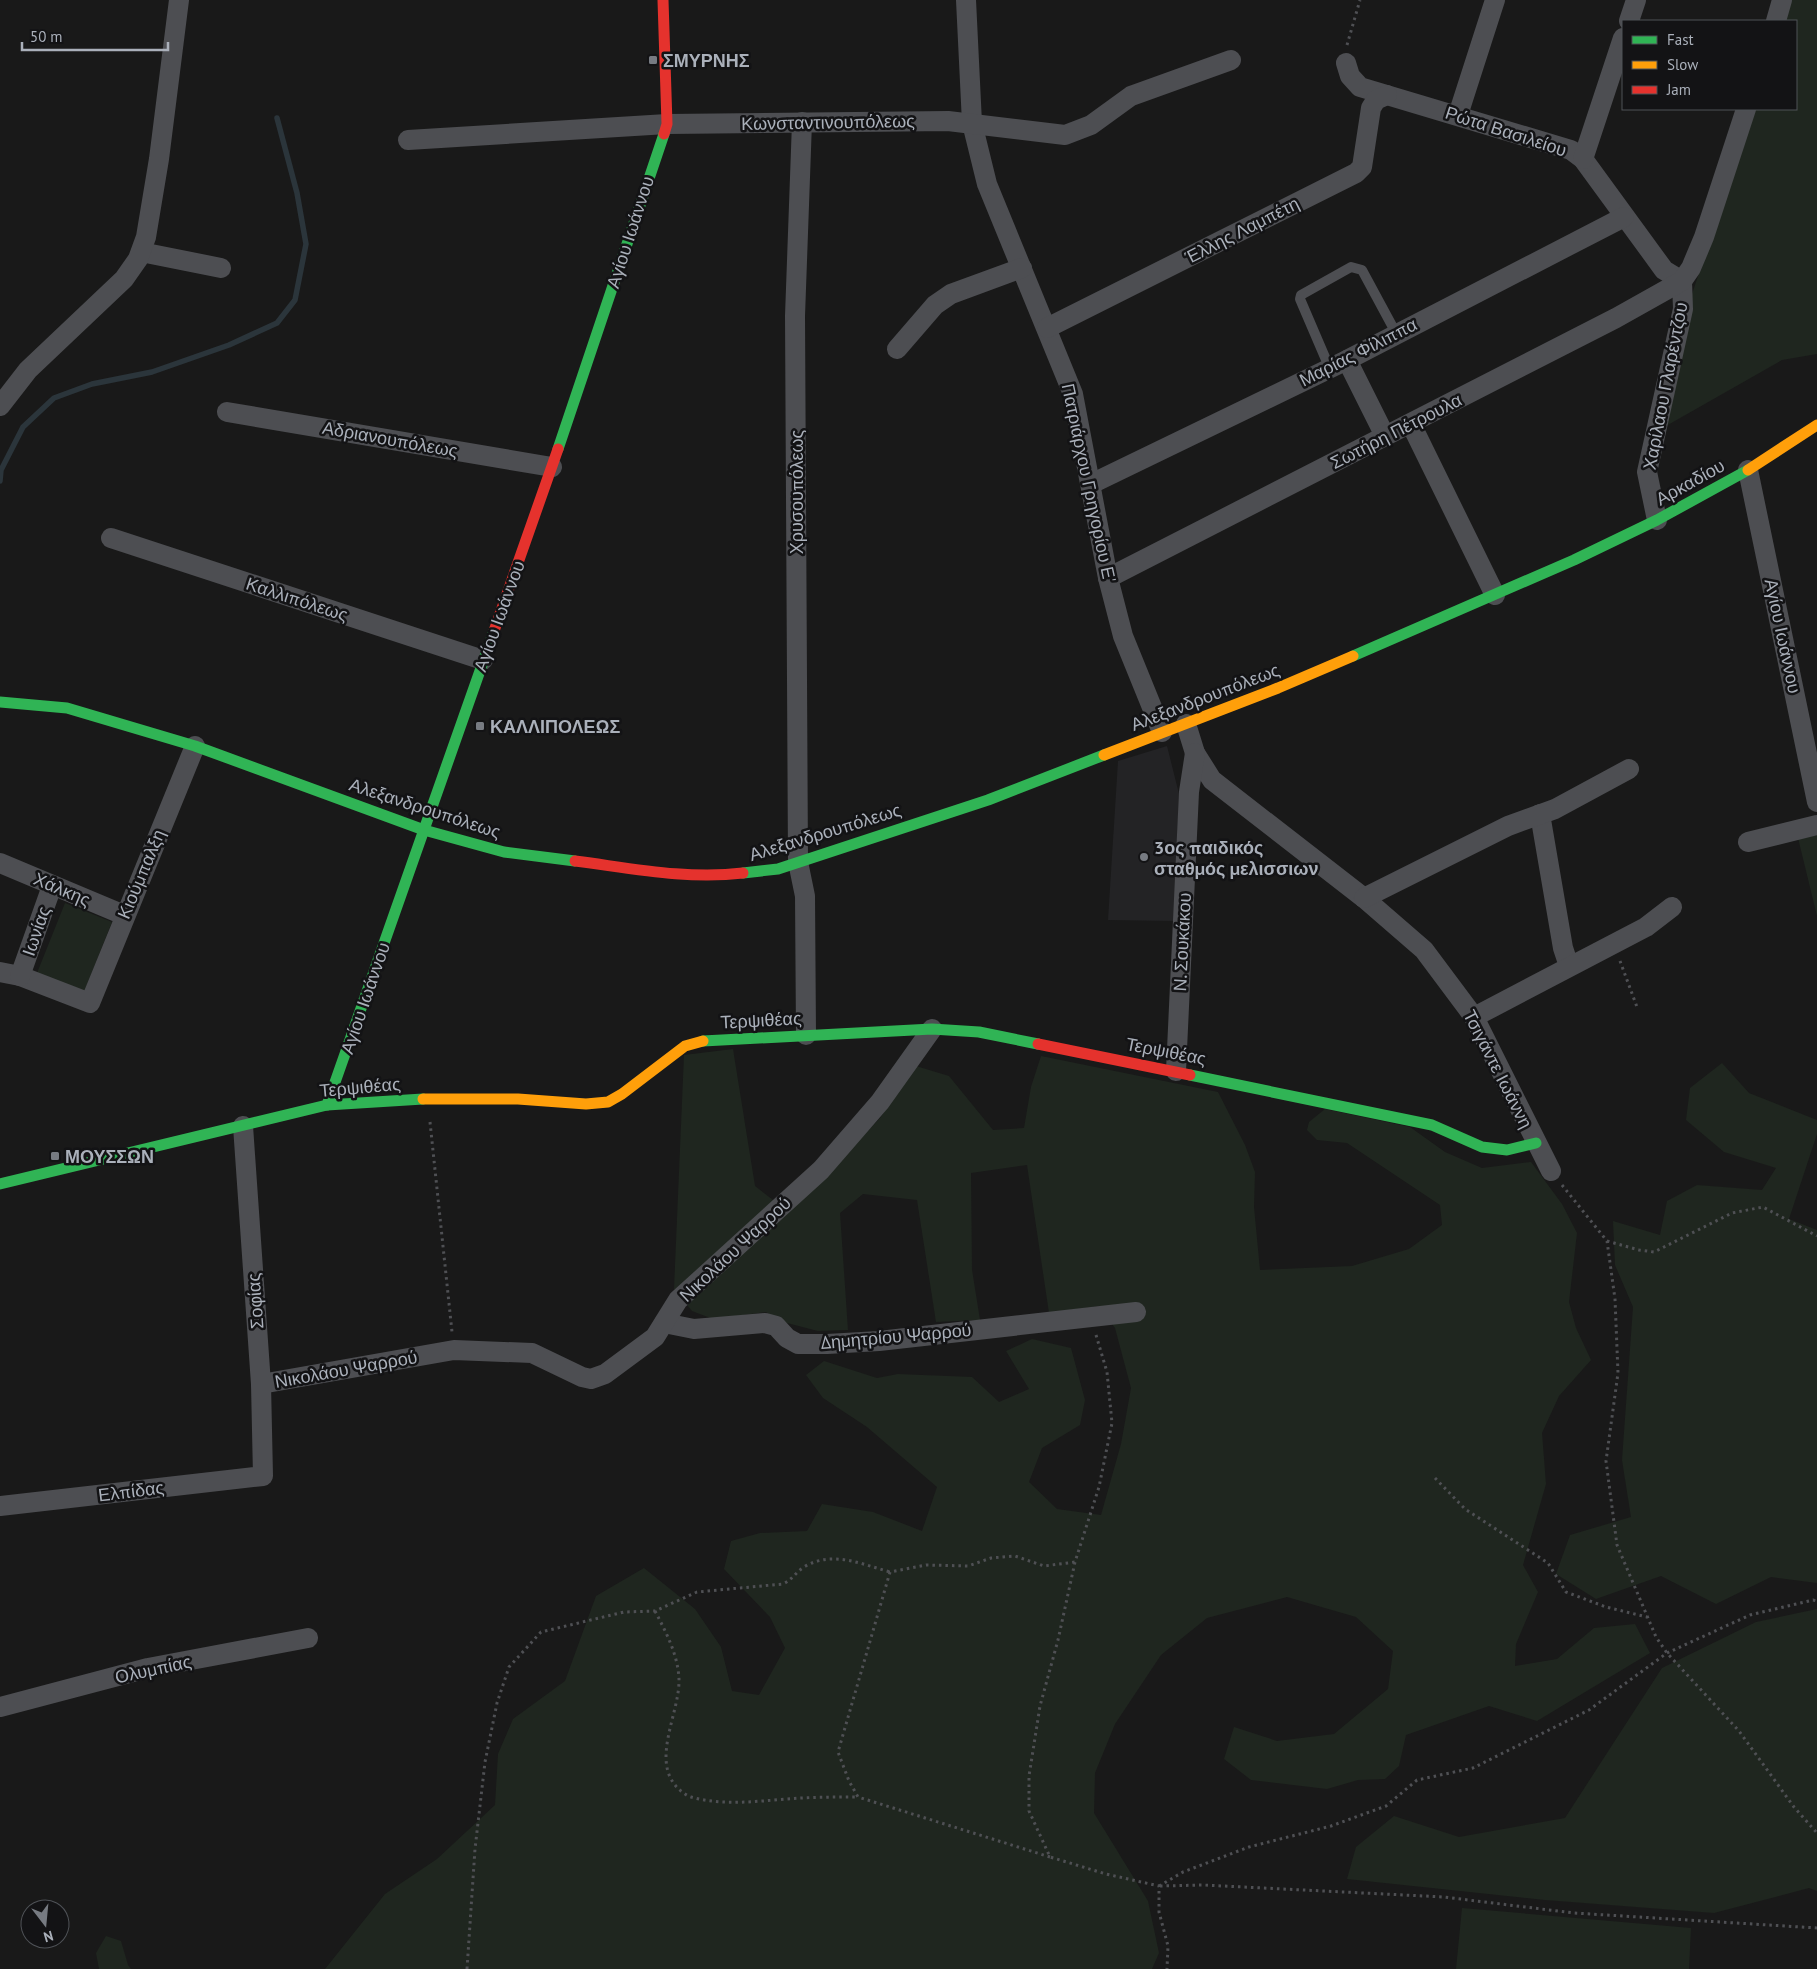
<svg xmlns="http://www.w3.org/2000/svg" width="1817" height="1969" font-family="'PT Sans',sans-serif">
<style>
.built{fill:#232325}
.green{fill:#1f261f}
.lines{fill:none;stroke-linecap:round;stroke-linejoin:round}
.stream{stroke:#2b353b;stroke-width:5.5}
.path{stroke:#4f5054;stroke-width:3;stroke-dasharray:2.5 4;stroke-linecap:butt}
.lane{stroke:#4d4e52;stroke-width:10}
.street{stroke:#4d4e52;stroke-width:20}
.fast{stroke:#30b455;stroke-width:11}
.slow{stroke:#ff9f0a;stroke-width:11}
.jam{stroke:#e5322d;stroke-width:11}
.poi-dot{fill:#777b82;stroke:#131315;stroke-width:2}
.labels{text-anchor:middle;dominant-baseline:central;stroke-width:5;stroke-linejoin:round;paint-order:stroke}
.poi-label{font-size:18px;font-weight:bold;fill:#aab0ba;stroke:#131315;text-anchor:start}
.street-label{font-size:18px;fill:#aab0ba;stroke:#131315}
</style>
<rect width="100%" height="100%" fill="#191919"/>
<polygon class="built" points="1167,746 1179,794 1174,921 1108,920 1118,761"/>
<g class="green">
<polygon points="1790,0 1817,0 1817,354 1782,360 1659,430 1688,306 1754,109 1796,109 1796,21 1783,21"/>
<polygon points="1817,835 1817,916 1798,838"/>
<polygon points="65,903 112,922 84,992 37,973"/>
<polygon points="733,1049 755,1186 786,1210 821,1180 880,1118 916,1066 949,1076 993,1130 1024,1128 1031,1087 1041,1056 1218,1092 1245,1145 1255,1172 1254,1207 1260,1270 1352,1266 1409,1249 1442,1225 1440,1205 1347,1143 1317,1140 1307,1130 1309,1122 1325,1109 1410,1127 1445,1152 1482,1168 1531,1162 1562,1204 1577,1233 1569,1302 1576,1328 1591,1360 1559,1396 1542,1433 1546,1484 1523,1565 1538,1592 1516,1644 1515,1666 1557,1659 1594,1628 1635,1624 1650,1653 1537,1721 1489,1706 1406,1735 1399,1766 1385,1779 1358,1780 1327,1789 1251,1780 1224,1759 1234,1727 1277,1741 1334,1734 1388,1689 1393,1651 1356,1617 1287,1597 1207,1618 1161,1655 1115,1724 1095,1773 1094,1813 1148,1901 1159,1953 1152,1969 325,1969 385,1894 437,1859 495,1805 498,1754 513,1719 565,1681 596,1596 644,1568 695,1609 721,1647 732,1691 759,1695 785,1648 770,1617 724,1569 731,1541 760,1533 807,1531 822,1504 873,1512 922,1531 937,1487 867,1427 823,1398 806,1375 824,1361 877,1378 898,1374 972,1377 999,1402 1029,1389 1006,1351 1032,1339 1071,1348 1085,1400 1080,1425 1042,1448 1029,1482 1057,1509 1101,1515 1121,1444 1131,1388 1115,1328 1099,1306 1049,1313 1027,1165 971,1173 972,1270 980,1320 936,1322 917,1200 863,1194 840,1213 848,1330 818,1331 783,1322 766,1312 713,1319 692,1311 674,1289 684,1055"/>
<polygon points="1722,1063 1749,1093 1817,1120 1817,1134 1789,1219 1817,1230 1817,1583 1771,1577 1716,1604 1661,1576 1596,1599 1556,1574 1570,1535 1631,1517 1622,1460 1633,1307 1615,1265 1613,1221 1660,1235 1667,1201 1697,1185 1762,1190 1776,1168 1724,1152 1686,1120 1690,1088"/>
<polygon points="1817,1609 1817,1891 1809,1888 1714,1913 1545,1900 1347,1879 1356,1847 1394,1816 1459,1837 1565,1818 1662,1668 1756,1622"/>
<polygon points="1462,1908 1691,1928 1689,1969 1456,1969"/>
<polygon points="106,1936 121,1941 128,1965 131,1969 99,1969 96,1953"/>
</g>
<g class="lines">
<polyline class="stream" points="0,481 1,470 23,427 54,398 92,384 152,372 229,345 277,323 295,300 306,244 297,193 277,118"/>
<g class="path">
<polyline points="1347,45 1360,0"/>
<polyline points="1620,961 1637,1007"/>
<polyline points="430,1122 452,1332"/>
<polyline points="1562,1185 1607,1241 1615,1299 1618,1373 1606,1461 1617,1545 1656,1637 1667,1653 1739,1731 1794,1807 1817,1833"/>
<polyline points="1607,1241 1639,1250 1654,1252 1732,1213 1763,1207 1817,1236"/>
<polyline points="1096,1335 1107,1372 1112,1423 1099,1487 1075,1562 1058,1640 1040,1706 1029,1776 1029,1811 1050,1857 1106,1874 1159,1886 1159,1912 1168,1946 1167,1969"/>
<polyline points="1435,1478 1465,1509 1548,1563 1566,1592 1606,1607 1647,1617"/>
<path d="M655 1611C666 1632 678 1655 679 1679 680 1714 648 1764 681 1791 684 1793 687 1796 691 1797 725 1807 766 1800 801 1798 820 1797 839 1797 858 1797"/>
<polyline points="1050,1857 858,1797 849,1781 838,1752 890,1572 926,1565 968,1566 991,1558 1015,1556 1044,1566 1075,1562"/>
<polyline points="1159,1886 1183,1872 1249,1847 1331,1826 1386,1806 1417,1780 1473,1768 1589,1710 1667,1653 1750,1615 1813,1600 1817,1601"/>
<polyline points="1160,1886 1203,1885 1444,1897 1574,1913 1817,1928"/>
<path d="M467 1969 475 1849 485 1762 497 1703 509 1667 541 1632 624 1612 655 1611 697 1592 783 1584C793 1579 796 1572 804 1567 832 1550 861 1564 890 1572"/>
</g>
<polyline class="lane" points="1330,369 1300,299 1301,295 1351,267 1362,270 1396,333"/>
<g class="street">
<polyline points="966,0 972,123 987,184 1073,394 1108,578 1123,636 1162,732"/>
<polyline points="1629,21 1636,0"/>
<polyline points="1776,21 1782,0"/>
<polyline points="1346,63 1350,76 1360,87 1571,150 1583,159 1664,270 1682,281"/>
<polyline points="1458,115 1495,0"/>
<polyline points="802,122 795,316 798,862 805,896 806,1035"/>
<polyline points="408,140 667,124 948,121 1065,135 1091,125 1131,96 1231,60"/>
<polyline points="1583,159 1623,38"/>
<polyline points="141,252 221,268"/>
<polyline points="1047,328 1356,173 1362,167 1371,108 1376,100 1387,95"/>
<polyline points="897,349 935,305 951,294 1022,268"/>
<polyline points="1347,360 1385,436"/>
<polyline points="0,406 28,370 124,279 138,259 146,237 159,159 179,0"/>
<polyline points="227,412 552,467"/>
<polyline points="1411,424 1495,595"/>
<polyline points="1748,470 1817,802"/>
<polyline points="1091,484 1347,360 1624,217"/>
<polyline points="1657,520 1647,472 1683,309 1682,281"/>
<polyline points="111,538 483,660"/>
<polyline points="1108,578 1616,318 1682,281 1691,268 1704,237 1746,109"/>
<polyline points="1186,724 1195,753 1212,780 1364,898 1424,950 1474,1017 1551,1171"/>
<polyline points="1540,814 1563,948 1569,966"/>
<polyline points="1748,842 1817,825"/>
<polyline points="0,863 124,915"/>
<polyline points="1364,898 1508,826 1555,809 1629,769"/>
<polyline points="0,972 20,976 90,1003 195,746"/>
<polyline points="20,976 52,886"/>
<polyline points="1474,1017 1646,927 1672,907"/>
<polyline points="1176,1071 1189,792 1195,753"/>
<polyline points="664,1323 694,1329 765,1323 776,1326 787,1338 798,1344 827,1344 879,1341 1136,1312"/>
<polyline points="261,1384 454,1350 532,1353 582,1377 591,1379 605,1374 655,1337 678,1300 821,1170 880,1102 932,1029"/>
<polyline points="0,1506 263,1476 261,1384 243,1126"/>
<polyline points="0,1707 148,1668 308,1638"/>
</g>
<g class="fast">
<polyline points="558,449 664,134"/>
<polyline points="1353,656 1574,560 1657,520 1748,470"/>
<polyline points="0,702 67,708 195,746 424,830 504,852 575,861"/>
<polyline points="743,873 778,869 988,800 1104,755"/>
<polyline points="703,1041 932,1029 979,1032 1038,1044"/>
<polyline points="1190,1075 1432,1125 1482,1147 1507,1150 1536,1143"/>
<polyline points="327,1105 494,631"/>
<polyline points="0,1184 327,1105 423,1099"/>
</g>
<g class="slow">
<polyline points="1748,470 1817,425"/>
<polyline points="1104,755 1278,688 1353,656"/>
<polyline points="423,1099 518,1099 586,1104 608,1102 622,1094 685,1046 703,1041"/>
</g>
<g class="jam">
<polyline points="663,0 667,124 664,134"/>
<polyline points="494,631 558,449"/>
<path d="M575 861C630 868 687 880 743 873"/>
<polyline points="1038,1044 1190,1075"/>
</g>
</g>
<g class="poi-dot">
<rect x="648" y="55" width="10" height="10" rx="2.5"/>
<rect x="475" y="721" width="10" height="10" rx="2.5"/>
<circle cx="1144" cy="857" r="5"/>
<rect x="50" y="1151" width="10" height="10" rx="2.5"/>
</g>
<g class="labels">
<g class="poi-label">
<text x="663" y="60">ΣΜΥΡΝΗΣ</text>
<text x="490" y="726">ΚΑΛΛΙΠΟΛΕΩΣ</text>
<text x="1154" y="847">3ος παιδικός<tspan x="1154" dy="21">σταθμός μελισσιων</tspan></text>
<text x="65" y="1156">ΜΟΥΣΣΩΝ</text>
</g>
<g class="street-label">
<text transform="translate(828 122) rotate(-1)">Κωνσταντινουπόλεως</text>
<text transform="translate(1506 131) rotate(18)">Ρώτα Βασιλείου</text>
<text transform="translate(1242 230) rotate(-27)">Έλλης Λαμπέτη</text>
<text transform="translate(630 232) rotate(-72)">Αγίου Ιωάννου</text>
<text transform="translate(1358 352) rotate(-27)">Μαρίας Φίλιππα</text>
<text transform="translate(1665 386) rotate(-79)">Χαρίλαου Γλαρέντζου</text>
<text transform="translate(1396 431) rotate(-27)">Σωτήρη Πέτρουλα</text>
<text transform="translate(390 439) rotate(10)">Αδριανουπόλεως</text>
<text transform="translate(1690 482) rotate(-29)">Αρκαδίου</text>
<text transform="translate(1089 483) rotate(78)">Πατριάρχου Γρηγορίου Ε'</text>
<text transform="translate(796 492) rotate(-90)">Χρυσουπόλεως</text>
<text transform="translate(297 599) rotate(18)">Καλλιπόλεως</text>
<text transform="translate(499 616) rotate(-70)">Αγίου Ιωάννου</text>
<text transform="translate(1783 636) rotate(78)">Αγίου Ιωάννου</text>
<text transform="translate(1205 697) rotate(-21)">Αλεξανδρουπόλεως</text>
<text transform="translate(425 808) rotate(18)">Αλεξανδρουπόλεως</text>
<text transform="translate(825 832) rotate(-17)">Αλεξανδρουπόλεως</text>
<text transform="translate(141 874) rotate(-67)">Κιούμπαλξη</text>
<text transform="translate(62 889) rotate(23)">Χάλκης</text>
<text transform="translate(36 931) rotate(-71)">Ιωνίας</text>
<text transform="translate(1182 942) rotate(-87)">Ν. Σουκάκου</text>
<text transform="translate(365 998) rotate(-71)">Αγίου Ιωάννου</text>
<text transform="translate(761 1020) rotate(-3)">Τερψιθέας</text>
<text transform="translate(1166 1051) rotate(11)">Τερψιθέας</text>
<text transform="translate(1498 1069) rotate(63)">Τσιγάντε Ιωάννη</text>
<text transform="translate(360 1087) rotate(-5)">Τερψιθέας</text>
<text transform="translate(735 1249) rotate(-43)">Νικολάου Ψαρρού</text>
<text transform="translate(255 1301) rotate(-94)">Σοφίας</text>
<text transform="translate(896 1336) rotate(-5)">Δημητρίου Ψαρρού</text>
<text transform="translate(346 1369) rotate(-10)">Νικολάου Ψαρρού</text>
<text transform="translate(131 1491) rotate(-7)">Ελπίδας</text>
<text transform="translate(153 1669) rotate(-12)">Ολυμπίας</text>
</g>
</g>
<rect x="1622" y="20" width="175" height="90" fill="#131315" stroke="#4f5257"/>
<rect x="1632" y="36" width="25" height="8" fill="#30b455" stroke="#4f5257"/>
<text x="1667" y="45" font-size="15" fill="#aab0ba">Fast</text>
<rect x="1632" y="61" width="25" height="8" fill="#ff9f0a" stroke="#4f5257"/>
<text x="1667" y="70" font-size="15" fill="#aab0ba">Slow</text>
<rect x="1632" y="86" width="25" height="8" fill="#e5322d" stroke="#4f5257"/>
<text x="1667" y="95" font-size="15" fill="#aab0ba">Jam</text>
<g transform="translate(45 1924) rotate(164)"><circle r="24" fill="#131315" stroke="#4f5257"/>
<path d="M0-4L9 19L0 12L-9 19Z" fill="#777b82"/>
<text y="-8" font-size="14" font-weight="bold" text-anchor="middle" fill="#aab0ba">N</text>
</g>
<path d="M22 42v8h146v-8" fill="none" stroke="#aab0ba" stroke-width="2.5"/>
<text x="30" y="42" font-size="15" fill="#aab0ba" stroke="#131315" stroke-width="4" paint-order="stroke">50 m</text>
</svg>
